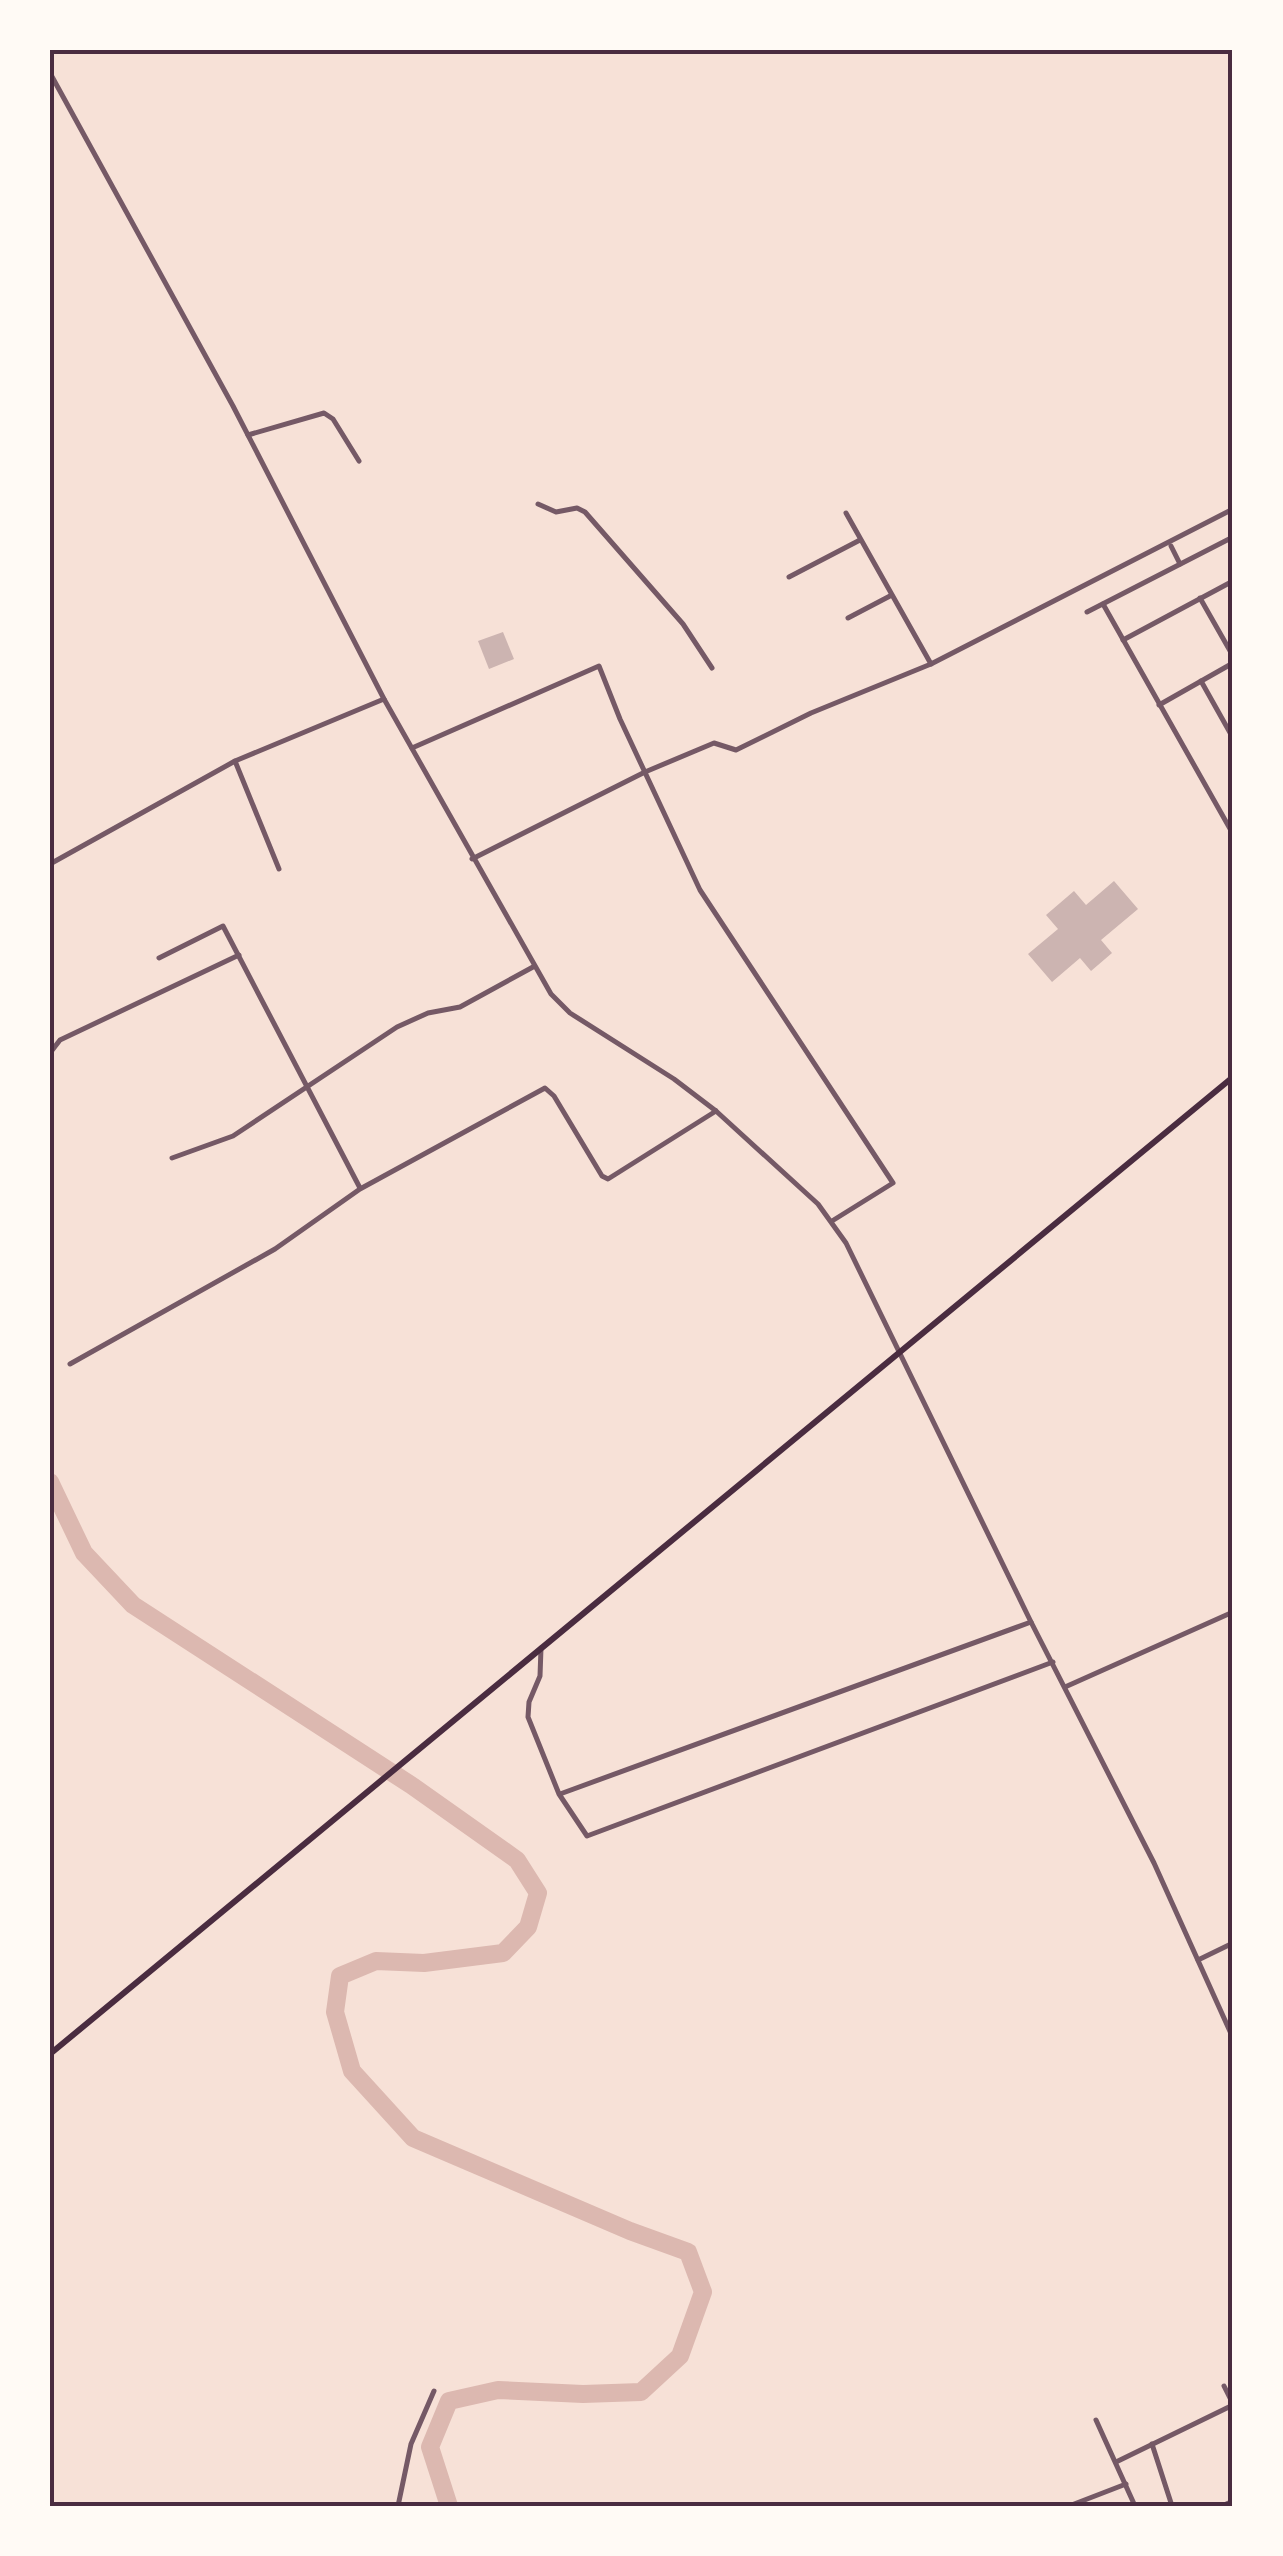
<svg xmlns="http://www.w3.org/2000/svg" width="1283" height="2556" font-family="'Asap Condensed',sans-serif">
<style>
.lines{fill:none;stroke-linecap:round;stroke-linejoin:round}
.river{stroke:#dcb8b0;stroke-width:18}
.building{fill:#ccb4b1}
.minor{stroke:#755966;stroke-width:5}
.tertiary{stroke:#755966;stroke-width:5}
.secondary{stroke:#4a2c40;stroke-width:6}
.neatline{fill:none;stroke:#4a2c40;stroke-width:4}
</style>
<rect width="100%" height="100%" fill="#f7e1d7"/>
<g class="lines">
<polyline class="river" points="50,1482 84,1553 133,1605 411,1785 517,1860 538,1893 528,1927 503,1953 424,1963 376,1961 340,1976 335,2012 352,2071 413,2138 630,2231 688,2252 703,2292 680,2356 641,2392 583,2394 498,2390 449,2401 430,2447 449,2506"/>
</g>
<g class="building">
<polygon points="503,632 514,659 489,669 478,641"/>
<polygon points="1114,881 1138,909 1101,940 1112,953 1091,971 1080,958 1052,982 1028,954 1058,929 1046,915 1074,891 1086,905"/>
</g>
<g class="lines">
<g class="minor">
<polyline points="248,435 324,413 333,419 359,461"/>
<polyline points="538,504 556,512 577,508 585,512 683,624 712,668"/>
<polyline points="846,513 931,664"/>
<polyline points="1171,546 1180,564"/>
<polyline points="789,577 860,540"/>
<polyline points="1200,598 1233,656"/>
<polyline points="1103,604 1233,834"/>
<polyline points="1087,612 1233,537"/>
<polyline points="848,618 890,596"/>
<polyline points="1123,640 1233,581"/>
<polyline points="1201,681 1233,738"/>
<polyline points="1159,705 1233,663"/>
<polyline points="412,748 599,666 620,719 700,890 893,1183 832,1221"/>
<polyline points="235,761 279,869"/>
<polyline points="472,859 645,772 714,743 736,750 811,713 931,664 1233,509"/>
<polyline points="50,864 235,761 384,699"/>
<polyline points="159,958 223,926 360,1188"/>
<polyline points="50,1053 60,1040 239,955"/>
<polyline points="172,1158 233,1136 397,1027 428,1013 460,1007 533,967"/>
<polyline points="70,1364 275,1249 360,1189 545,1088 554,1096 602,1176 608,1179 716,1111"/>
<polyline points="541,1648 540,1676 529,1702 528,1717 559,1794 587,1836 1053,1662"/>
<polyline points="1065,1687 1233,1612"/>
<polyline points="560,1794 1031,1622"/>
<polyline points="1198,1960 1233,1943"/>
<polyline points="1224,2386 1233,2404"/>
<polyline points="1096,2420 1135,2506"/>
<polyline points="1152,2444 1172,2506"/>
<polyline points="1116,2462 1233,2405"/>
<polyline points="398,2506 411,2444 434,2391"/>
<polyline points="1069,2506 1126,2484"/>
<polyline points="1222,2506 1233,2501"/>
</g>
<polyline class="tertiary" points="50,73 233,406 384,699 551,994 570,1013 674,1079 716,1111 818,1204 846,1243 1031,1622 1154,1863 1233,2038"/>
<polyline class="secondary" points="50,2054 1233,1077"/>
</g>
<rect width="1283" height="2556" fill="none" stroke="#fffaf5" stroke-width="105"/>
<rect x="52" y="52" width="1178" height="2452" class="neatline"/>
</svg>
